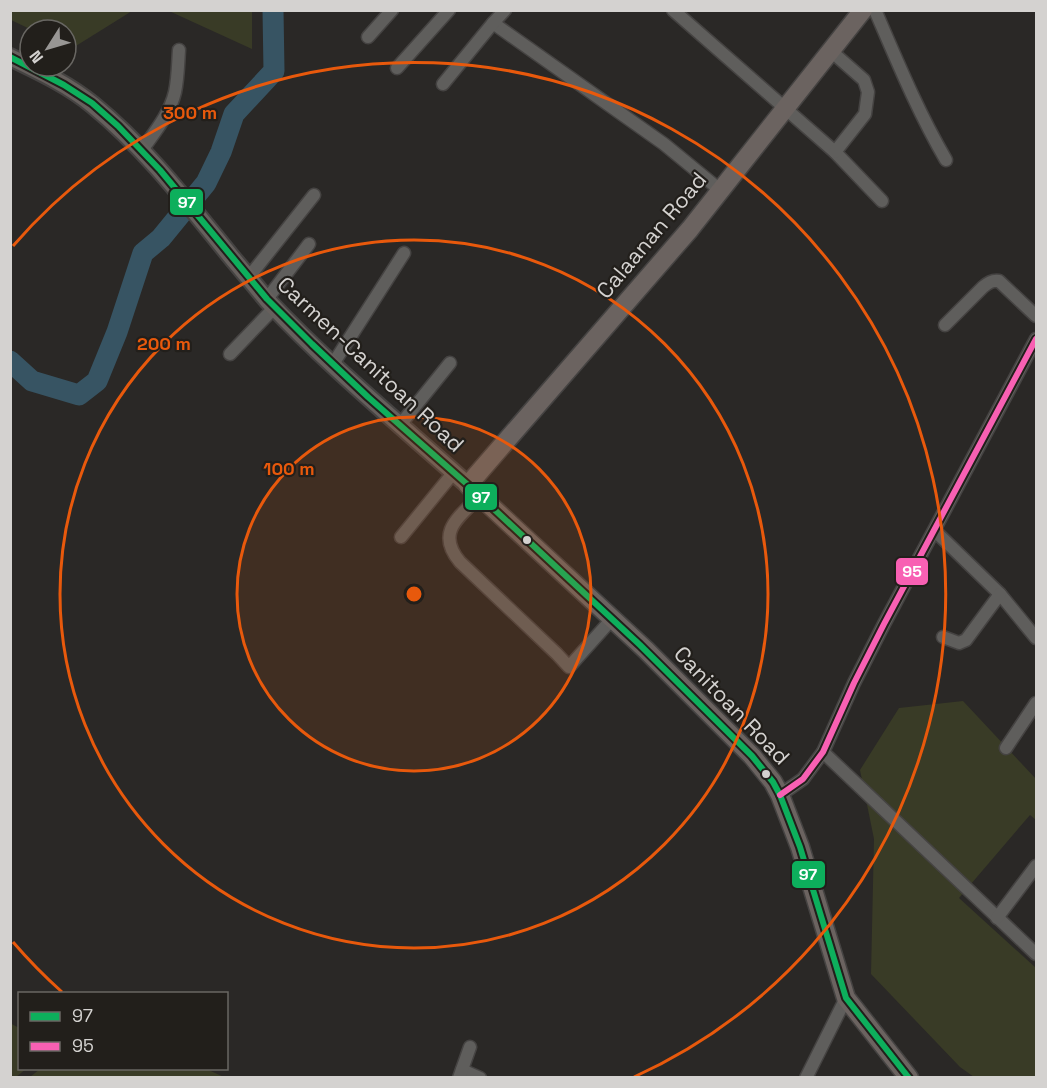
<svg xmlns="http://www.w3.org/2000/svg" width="1047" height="1088" font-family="'Space Grotesk',sans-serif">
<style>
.green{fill:#393b26}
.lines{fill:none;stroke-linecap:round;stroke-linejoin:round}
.river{stroke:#375463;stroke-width:21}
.street-casing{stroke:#454342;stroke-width:15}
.secondary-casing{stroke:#454342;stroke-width:20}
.primary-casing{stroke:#454342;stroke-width:21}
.street{stroke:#5f5e5c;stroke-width:12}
.secondary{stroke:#66605d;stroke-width:16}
.primary{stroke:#6b6360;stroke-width:18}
.bus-1-casing{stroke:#221f1b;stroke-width:10}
.bus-2-casing{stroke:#221f1b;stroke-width:10}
.bus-1{stroke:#0daf5c;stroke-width:6}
.bus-2{stroke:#f860b3;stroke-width:6}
.ring{fill:none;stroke:#e8590c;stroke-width:3}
.bus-dot{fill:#d4d2d0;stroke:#221f1b;stroke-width:2}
.labels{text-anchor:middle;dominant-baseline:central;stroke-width:4.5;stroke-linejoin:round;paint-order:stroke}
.street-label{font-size:22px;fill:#d4d2d0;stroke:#221f1b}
.centre{fill:#e8590c;stroke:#221f1b;stroke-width:3}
.ring-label{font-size:18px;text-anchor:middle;font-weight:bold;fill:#e8590c;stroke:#221f1b;stroke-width:4.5;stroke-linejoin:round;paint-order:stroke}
.line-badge{stroke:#221f1b;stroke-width:2}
.badge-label{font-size:16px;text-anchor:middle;font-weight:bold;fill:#fff}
</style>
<rect width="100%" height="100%" fill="#2a2826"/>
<g class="green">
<polygon points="10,11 11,10 132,11 71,49 66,47 66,30 32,30 11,20"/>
<polygon points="169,11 252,11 252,49"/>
<polygon points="963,701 1036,779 1036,820 1030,815 959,898 1036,968 1036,1077 974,1077 960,1067 871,974 874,839 860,770 899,708"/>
<polygon points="10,1023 19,1028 20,1068 26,1069 16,1077 11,1077"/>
<polygon points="40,1069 204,1068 224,1077 30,1077"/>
</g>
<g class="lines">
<polyline class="river" points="10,361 32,381 79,395 97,381 117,332 143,253 161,238 206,183 221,152 234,114 274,71 273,10"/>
<g class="street-casing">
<g id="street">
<polyline points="673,10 835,152 882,201"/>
<path d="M875 10C897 61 918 112 946 160"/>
<polyline points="493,23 664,144 720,190"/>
<polyline points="368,37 392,10"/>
<polyline points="831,51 864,80 868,92 865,114 835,152"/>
<polyline points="397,68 449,10"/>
<polyline points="443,84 493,23 505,10"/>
<path d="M142 150C154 133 170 114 175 92 178 78 178 64 179 50"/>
<polyline points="249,277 314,195"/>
<polyline points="267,299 309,244"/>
<path d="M945 325 983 287C988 283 992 280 999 281L1036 316"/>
<polyline points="230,354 275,307"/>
<polyline points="333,364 404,253"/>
<polyline points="400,425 450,363"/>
<path d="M480 496C459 517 435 532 460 562L557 654 569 667 612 619"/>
<polyline points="935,531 1000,594 1036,638"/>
<polyline points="401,537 454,472"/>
<polyline points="943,637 959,643 966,640 1000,594"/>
<polyline points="1006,748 1036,703"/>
<polyline points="823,752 1036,954"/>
<polyline points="780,795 803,779 823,752 854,683 884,624 1036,339"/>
<polyline points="997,918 1036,866"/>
<polyline points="462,1070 480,1078"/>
<polyline points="459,1078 470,1047"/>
<polyline points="806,1078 846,998"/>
</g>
</g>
<g class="secondary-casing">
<path id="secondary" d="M10 57C39 71 69 85 93 105 147 149 189 205 233 259 245 273 256 287 268 301 330 367 401 425 468 485"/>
</g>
<g class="primary-casing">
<polyline id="primary" points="863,10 690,229 468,485 646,650 752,756 773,782 780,795 800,847 846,998 909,1078"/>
</g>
<use href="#street" class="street"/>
<use href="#secondary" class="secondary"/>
<use href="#primary" class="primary"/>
<g class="bus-1-casing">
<polyline id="bus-1" points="10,57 64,85 92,103 118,126 160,170 267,299 312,344 368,397 468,485 640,645 752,756 773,782 780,795 800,847 846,998 909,1078"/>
</g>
<g class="bus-2-casing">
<polyline id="bus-2" points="780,795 803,779 823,752 854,683 884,624 1036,339"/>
</g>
<use href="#bus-1" class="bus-1"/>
<use href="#bus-2" class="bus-2"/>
</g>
<circle cx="414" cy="594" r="177" fill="#e8590c" fill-opacity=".12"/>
<g class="ring">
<circle cx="414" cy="594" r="177"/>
<circle cx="414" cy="594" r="354"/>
<path d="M62 992A531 531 0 0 1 13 942M13 246A531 531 0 1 1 634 1077"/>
</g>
<g class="bus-dot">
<circle cx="527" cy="540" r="5"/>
<circle cx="766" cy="774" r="5"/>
</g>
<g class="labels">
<g class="street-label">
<text transform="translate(651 235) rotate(-50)">Calaanan Road</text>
<text transform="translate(371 364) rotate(43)">Carmen-Canitoan Road</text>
<text transform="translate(732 705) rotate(46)">Canitoan Road</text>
</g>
</g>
<circle cx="414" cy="594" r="9" class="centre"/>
<g class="ring-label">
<text x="190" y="119">300 m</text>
<text x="164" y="350">200 m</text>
<text x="289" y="475">100 m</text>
</g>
<g class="line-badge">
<rect x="169" y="188" width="35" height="28" rx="6" fill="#0daf5c"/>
<rect x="464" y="483" width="34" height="28" rx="6" fill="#0daf5c"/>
<rect x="895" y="557" width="34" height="29" rx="6" fill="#f860b3"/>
<rect x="791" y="860" width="35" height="29" rx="6" fill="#0daf5c"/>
</g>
<g class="badge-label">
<text x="187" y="208">97</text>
<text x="481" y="503">97</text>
<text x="912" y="577">95</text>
<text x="808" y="880">97</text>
</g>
<rect width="1047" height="1088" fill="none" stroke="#d4d2d0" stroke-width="24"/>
<rect x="18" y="992" width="210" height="78" fill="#221f1b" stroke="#696763" stroke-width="1.5"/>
<rect x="30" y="1012" width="30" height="9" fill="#0daf5c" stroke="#696763" stroke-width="1.5"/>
<text x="72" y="1022" font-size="18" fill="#d4d2d0">97</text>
<rect x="30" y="1042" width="30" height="9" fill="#f860b3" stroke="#696763" stroke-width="1.5"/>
<text x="72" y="1052" font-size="18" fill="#d4d2d0">95</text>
<g transform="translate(48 48) rotate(233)"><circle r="28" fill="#221f1b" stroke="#696763" stroke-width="1.5"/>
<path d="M0-4.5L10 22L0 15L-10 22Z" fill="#989694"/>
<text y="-9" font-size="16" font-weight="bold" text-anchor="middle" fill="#d4d2d0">N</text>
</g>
</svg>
